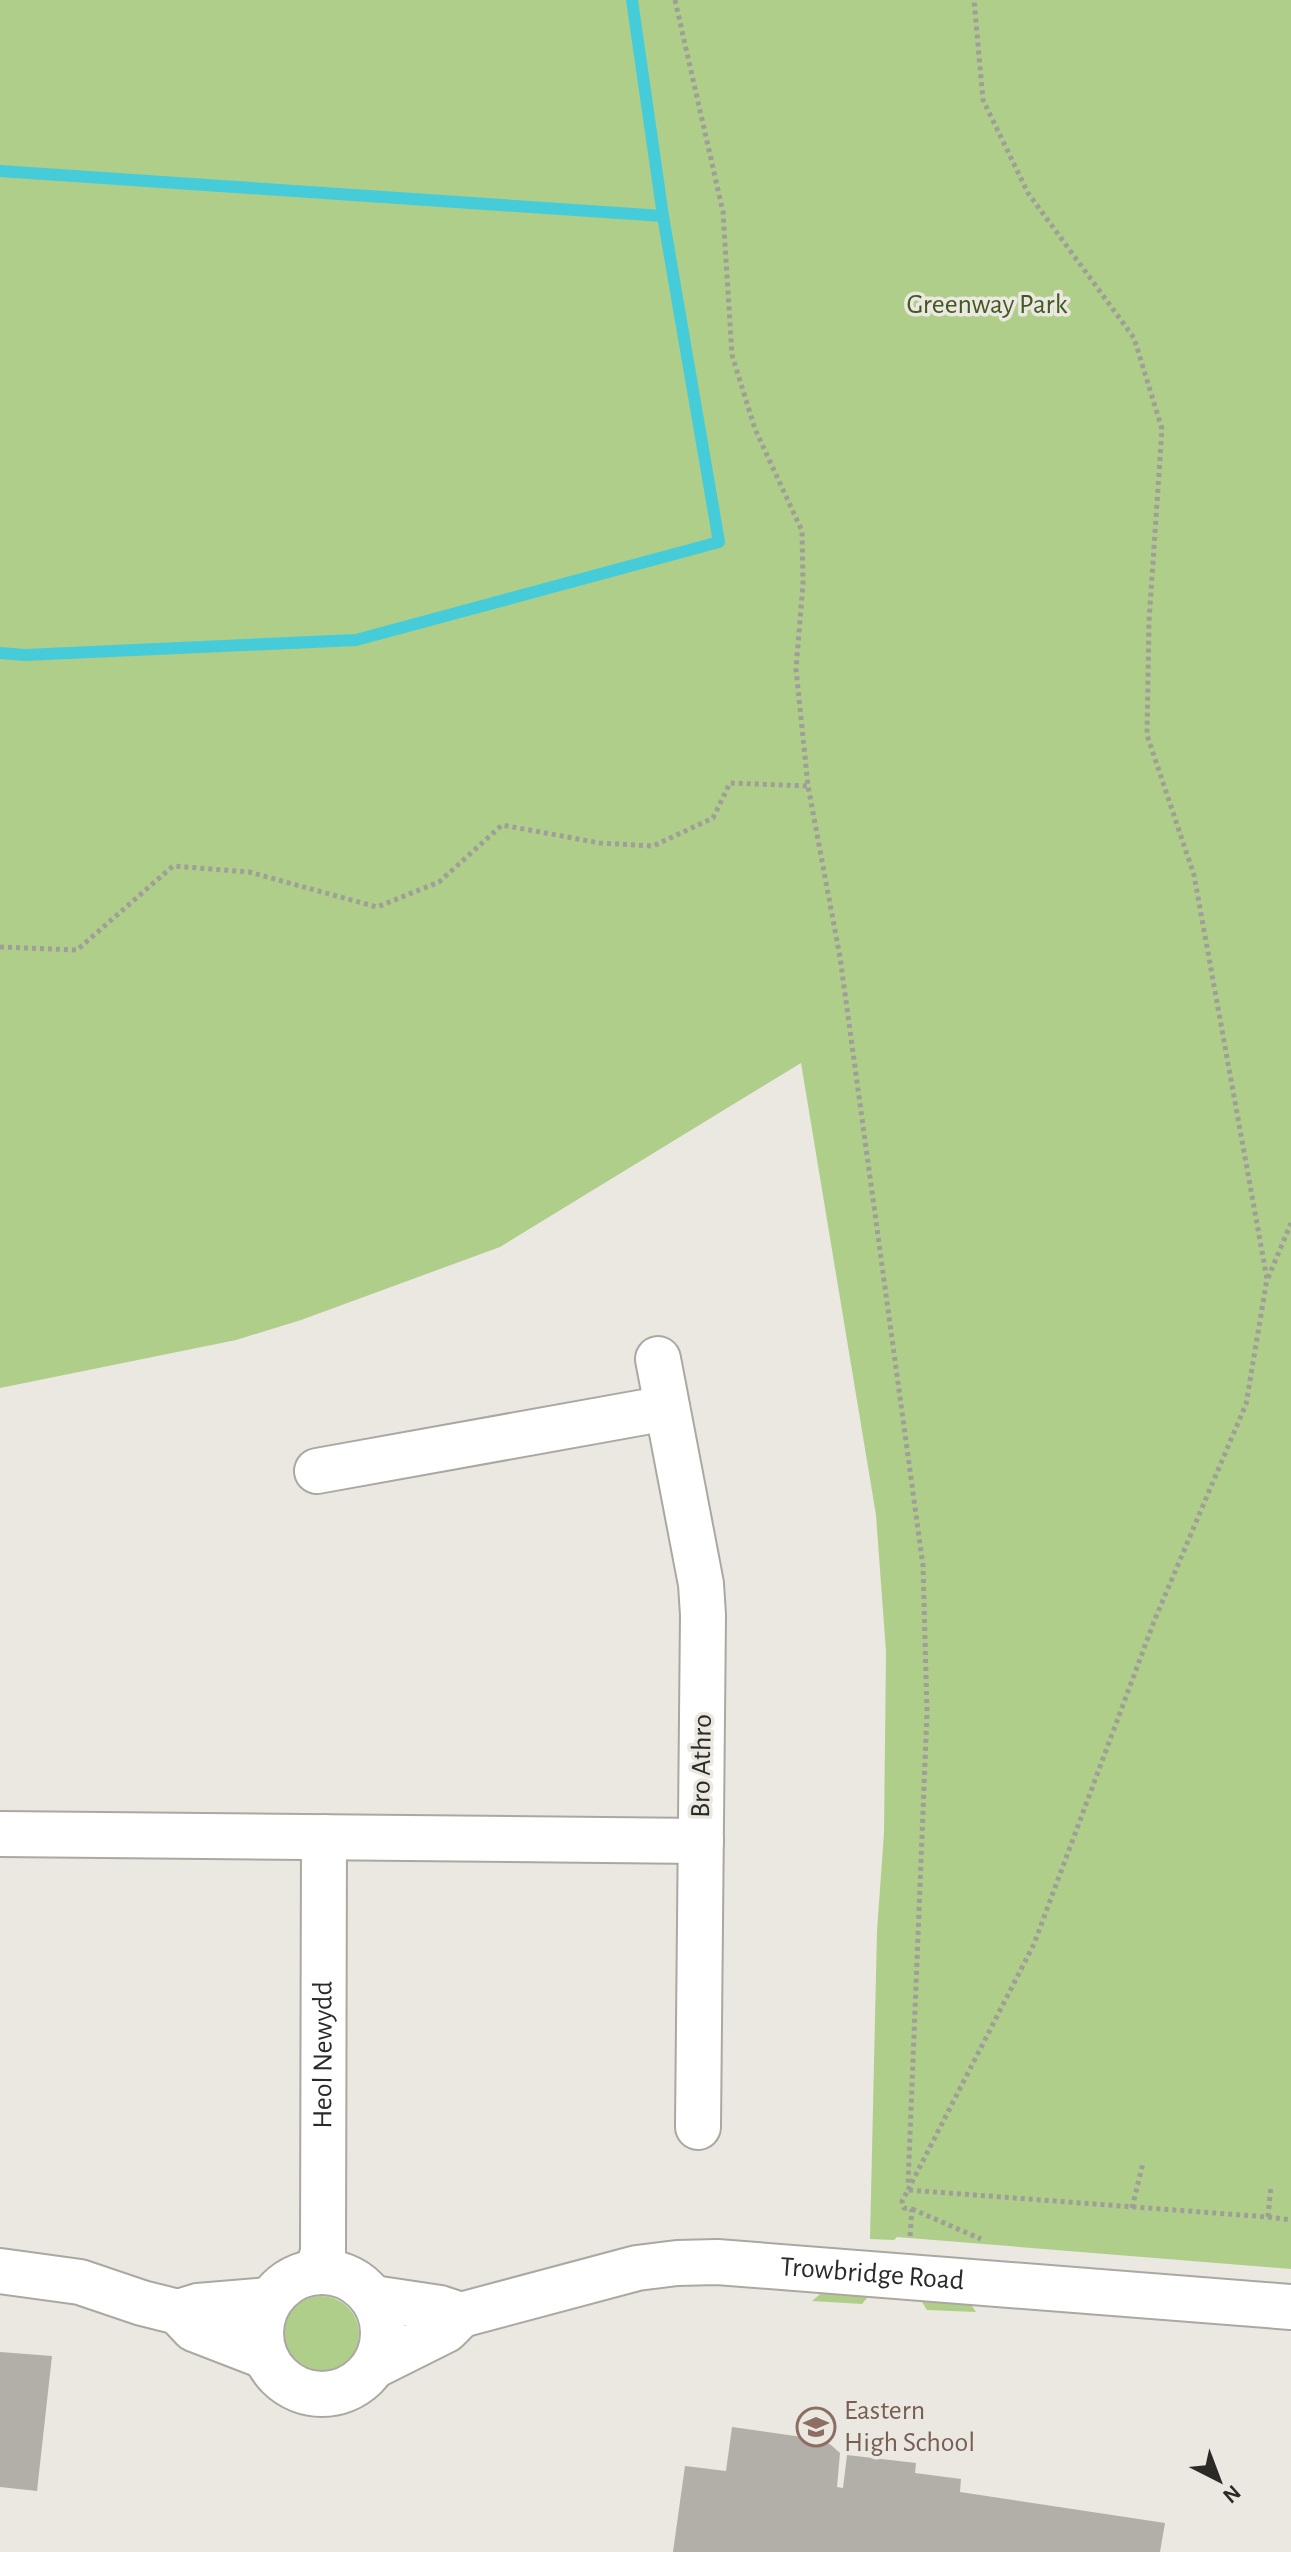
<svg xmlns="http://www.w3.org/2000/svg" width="1291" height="2552" font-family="'Alegreya Sans',sans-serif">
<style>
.green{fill:#afce8a}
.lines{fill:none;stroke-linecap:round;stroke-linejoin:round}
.stream{stroke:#46ccd8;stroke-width:12}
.building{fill:#b2afa8}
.street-casing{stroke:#aaa8a1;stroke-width:48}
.path{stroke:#a09e99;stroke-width:5;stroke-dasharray:4 4;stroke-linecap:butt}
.street{stroke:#fff;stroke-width:44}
.labels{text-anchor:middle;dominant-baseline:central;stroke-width:7;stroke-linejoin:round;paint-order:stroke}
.park-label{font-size:28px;fill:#425921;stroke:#eae8e0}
.street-label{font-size:28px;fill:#2b2a28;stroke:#eae8e0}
.education-label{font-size:28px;fill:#785e54;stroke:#eae8e0;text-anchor:start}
</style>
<rect width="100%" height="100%" fill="#eae8e0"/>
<g class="green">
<polygon points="0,0 1291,0 1291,2269 897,2237 894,2240 870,2239 877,1931 884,1833 886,1652 876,1515 801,1063 500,1247 301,1320 236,1340 0,1388"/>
<polygon points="825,2290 872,2292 862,2304 812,2301"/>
<circle cx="321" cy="2334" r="38"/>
<polygon points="919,2297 968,2300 976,2312 927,2310"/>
</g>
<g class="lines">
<g class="stream">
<polyline points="0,171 663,216"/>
<polyline points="0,653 25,655 356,640 719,542 663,216 632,0"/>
</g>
</g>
<g class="building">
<polygon points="0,2352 52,2356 37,2491 0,2487"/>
<polygon points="732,2427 823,2440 831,2445 840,2453 837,2487 843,2488 847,2455 916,2463 915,2473 961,2479 960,2492 1165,2523 1160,2552 673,2552 685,2466 726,2471"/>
</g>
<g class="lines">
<g class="street-casing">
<g id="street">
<polyline points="658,1359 701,1584 703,1615 698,2127"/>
<polyline points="317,1471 667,1408"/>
<polyline points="0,1834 701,1841"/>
<polyline points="0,2271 80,2282 142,2303 178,2312 194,2329 264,2356"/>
<circle cx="322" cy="2333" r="61"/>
<path id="s1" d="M317 2272 323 2252 324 1837"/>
<path id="s2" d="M373 2298 440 2308 461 2315 637 2268 677 2263 717 2262 1291 2307"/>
<polyline points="178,2312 198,2306 270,2300"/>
<polyline points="374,2366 446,2330 461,2315"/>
</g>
</g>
<g class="path">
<polyline points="675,0 723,212 732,355 755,429 802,531 803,584 796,669 808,786 840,957 923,1566 927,1712 908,2185"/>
<polyline points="0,947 77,950 173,866 249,872 377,907 439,882 502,825 600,843 653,846 713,818 730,783 808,786"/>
<polyline points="1268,1278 1291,1223"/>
<polyline points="908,2190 1034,1944 1155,1619 1246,1404 1267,1279 1194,875 1147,735 1149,621 1162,429 1134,338 1028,193 983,100 974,0"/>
<polyline points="1132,2208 1143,2163"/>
<polyline points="912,2209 981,2239"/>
<polyline points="1268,2217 1291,2220"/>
<polyline points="910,2236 912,2209 904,2208 902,2201 908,2190 1268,2217 1271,2185"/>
</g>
<use href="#street" class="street"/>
</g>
<defs>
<g id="school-ring" transform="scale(2)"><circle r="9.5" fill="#eae8e0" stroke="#8d6e63" stroke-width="1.5"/><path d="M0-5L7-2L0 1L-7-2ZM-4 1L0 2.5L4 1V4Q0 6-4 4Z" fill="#8d6e63"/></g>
</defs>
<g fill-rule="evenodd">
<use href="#school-ring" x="816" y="2427"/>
</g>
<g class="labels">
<g class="park-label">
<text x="987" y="305">Greenway Park</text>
</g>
<g class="street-label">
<text transform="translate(702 1766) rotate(-89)">Bro Athro</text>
<text stroke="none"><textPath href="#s1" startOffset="218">Heol Newydd</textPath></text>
<text stroke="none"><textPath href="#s2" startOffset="508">Trowbridge Road</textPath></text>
</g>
<g class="education-label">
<text x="844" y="2411">Eastern<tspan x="844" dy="32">High School</tspan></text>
</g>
</g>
<g transform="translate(1219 2480) rotate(138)" stroke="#eae8e0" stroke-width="6" paint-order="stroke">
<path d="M0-6L14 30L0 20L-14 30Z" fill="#2b2a28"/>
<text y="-12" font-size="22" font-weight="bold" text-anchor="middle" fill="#2b2a28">N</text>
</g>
</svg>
